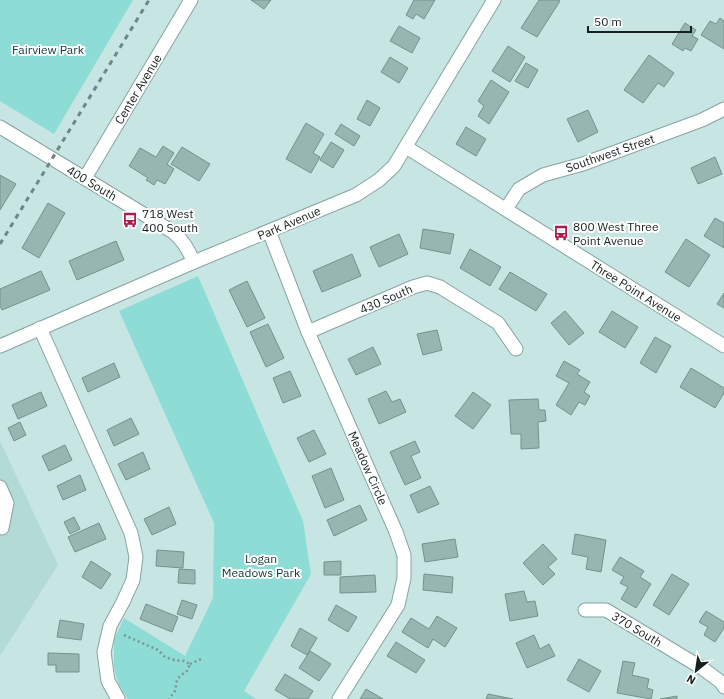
<svg xmlns="http://www.w3.org/2000/svg" width="724" height="699" font-family="'IBM Plex Sans',sans-serif">
<style>
.built{fill:#b2dad6}
.green{fill:#8ddcd5}
.building{fill:#97b5b1;stroke:#74918e}
.lines{fill:none;stroke-linecap:round;stroke-linejoin:round}
.minor-casing{stroke:#86a4a1;stroke-width:15}
.path{stroke:#7d9492;stroke-width:2.5;stroke-dasharray:2 3;stroke-linecap:butt}
.minor{stroke:#fff;stroke-width:13}
.rail{stroke:#718684;stroke-width:3;stroke-dasharray:5 5;stroke-linecap:butt}
.labels{text-anchor:middle;dominant-baseline:central;stroke-width:4;stroke-linejoin:round;paint-order:stroke}
.park-label{font-size:12px;fill:#0d3633;stroke:#fff}
.street-label{font-size:12px;fill:#15201f;stroke:#fff}
.poi-label{font-size:12px;fill:#15201f;stroke:#fff;text-anchor:start}
</style>
<rect width="100%" height="100%" fill="#c7e6e3"/>
<polygon class="built" points="0,441 58,565 0,656"/>
<g class="green">
<polygon points="0,0 133,0 54,134 0,101"/>
<polygon points="198,276 303,521 311,574 244,691 256,699 128,699 119,686 114,667 114,640 124,618 185,656 213,598 214,523 119,311"/>
</g>
<g class="building">
<polygon points="251,0 271,0 264,9"/>
<polygon points="414,0 435,0 424,19 416,14 413,19 406,15"/>
<polygon points="539,0 558,0 560,1 537,37 521,28"/>
<polygon points="720,18 724,21 724,49 701,35 710,21 716,24"/>
<polygon points="685,23 696,30 692,36 698,39 691,51 685,48 683,51 672,44"/>
<polygon points="399,26 420,38 412,53 390,41"/>
<polygon points="508,46 525,57 510,82 492,71"/>
<polygon points="649,55 674,73 664,87 658,83 643,103 624,90"/>
<polygon points="390,57 408,68 399,83 381,72"/>
<polygon points="526,63 538,70 528,88 515,81"/>
<polygon points="491,80 509,92 489,124 478,116 484,106 478,101"/>
<polygon points="367,100 380,108 370,126 357,119"/>
<polygon points="588,110 598,132 578,142 567,119"/>
<polygon points="306,123 324,134 313,153 320,157 311,173 286,159"/>
<polygon points="341,124 360,136 354,146 335,134"/>
<polygon points="466,127 486,139 476,156 456,144"/>
<polygon points="331,142 344,150 333,168 320,160"/>
<polygon points="163,146 174,153 167,164 174,169 165,184 157,180 154,185 146,180 148,178 129,166 140,148 156,157"/>
<polygon points="182,147 210,164 199,181 171,164"/>
<polygon points="715,157 722,174 698,184 691,168"/>
<polygon points="0,175 16,184 0,210"/>
<polygon points="48,203 65,213 39,258 22,248"/>
<polygon points="715,218 724,223 724,248 704,236"/>
<polygon points="423,229 454,234 450,254 420,248"/>
<polygon points="399,234 408,254 379,267 370,247"/>
<polygon points="686,239 710,255 689,287 665,272"/>
<polygon points="116,241 124,260 77,280 69,261"/>
<polygon points="470,249 501,267 490,286 460,268"/>
<polygon points="352,254 361,276 322,292 313,271"/>
<polygon points="41,271 50,290 2,310 0,306 0,289"/>
<polygon points="510,272 547,294 536,311 499,289"/>
<polygon points="247,281 265,318 247,327 229,290"/>
<polygon points="724,293 724,308 717,304"/>
<polygon points="565,311 584,333 569,345 551,323"/>
<polygon points="612,311 638,327 625,348 599,332"/>
<polygon points="268,324 284,358 266,367 250,332"/>
<polygon points="437,330 442,350 423,355 417,334"/>
<polygon points="655,337 671,346 656,373 640,363"/>
<polygon points="373,347 381,364 356,375 348,359"/>
<polygon points="564,361 580,370 577,374 590,382 584,392 590,396 585,405 579,402 571,415 556,405 569,383 556,376"/>
<polygon points="114,363 120,377 88,392 82,378"/>
<polygon points="691,368 724,388 724,393 715,408 680,387"/>
<polygon points="290,371 301,396 283,403 273,378"/>
<polygon points="386,391 392,402 400,399 406,412 379,424 368,399"/>
<polygon points="41,392 47,406 18,419 12,405"/>
<polygon points="473,392 491,405 473,429 455,416"/>
<polygon points="538,399 539,410 545,410 546,421 538,422 539,448 521,449 521,434 511,434 509,400"/>
<polygon points="131,418 139,434 114,446 107,430"/>
<polygon points="20,422 26,435 14,441 8,428"/>
<polygon points="314,430 326,454 309,462 297,438"/>
<polygon points="415,441 420,452 411,456 421,478 405,485 390,452"/>
<polygon points="65,445 72,460 49,471 42,456"/>
<polygon points="143,452 150,469 126,480 118,464"/>
<polygon points="331,468 344,500 325,508 312,476"/>
<polygon points="80,475 86,490 63,500 57,486"/>
<polygon points="430,486 439,504 418,513 410,495"/>
<polygon points="360,505 367,520 334,536 327,520"/>
<polygon points="169,507 176,524 152,535 144,519"/>
<polygon points="74,517 80,529 70,534 64,522"/>
<polygon points="99,523 106,539 75,552 68,537"/>
<polygon points="575,534 606,540 601,572 586,569 588,557 572,554"/>
<polygon points="455,539 458,557 425,562 422,544"/>
<polygon points="543,544 557,559 548,567 555,574 543,585 523,563"/>
<polygon points="157,550 184,552 183,568 156,566"/>
<polygon points="620,557 644,571 640,577 651,584 636,608 621,599 628,587 620,583 624,577 612,570"/>
<polygon points="91,561 111,574 101,589 82,577"/>
<polygon points="341,561 341,575 324,575 324,562"/>
<polygon points="179,569 195,570 195,584 178,583"/>
<polygon points="424,574 453,577 452,593 423,590"/>
<polygon points="672,574 689,584 669,615 653,605"/>
<polygon points="375,575 376,592 340,593 340,577"/>
<polygon points="524,591 527,602 535,601 538,616 510,621 505,594"/>
<polygon points="182,600 197,605 192,619 177,614"/>
<polygon points="146,604 178,617 172,632 140,619"/>
<polygon points="336,605 357,617 348,632 328,620"/>
<polygon points="706,611 724,622 724,628 715,642 704,635 708,627 699,622"/>
<polygon points="437,616 457,628 445,647 433,639 428,648 402,632 411,618 429,629"/>
<polygon points="60,620 84,624 81,640 57,637"/>
<polygon points="300,628 317,638 307,655 291,646"/>
<polygon points="534,635 540,649 549,644 555,656 527,668 516,643"/>
<polygon points="396,642 425,660 416,673 387,656"/>
<polygon points="310,651 331,664 319,681 299,668"/>
<polygon points="48,653 79,654 79,672 56,672 56,665 48,665"/>
<polygon points="579,659 601,671 589,692 567,680"/>
<polygon points="623,661 635,663 632,675 649,679 647,688 653,690 651,699 617,693"/>
<polygon points="285,674 313,691 308,699 290,699 275,690"/>
<polygon points="366,689 383,699 360,699"/>
<polygon points="488,694 513,699 486,699"/>
<polygon points="677,696 677,699 660,699"/>
</g>
<g class="lines">
<g class="minor-casing">
<g id="minor">
<path d="M0 127 173 232C184 241 188 250 194 262"/>
<polyline points="406,147 724,346"/>
<polyline points="85,178 191,0"/>
<polyline points="506,209 519,189 543,175 583,164 702,120 724,109"/>
<polyline points="269,231 308,332 396,532 404,555 404,578 398,605 339,699"/>
<polyline points="40,328 131,533 136,557 133,580 123,602 110,626 104,652 108,681 118,699"/>
<polyline points="308,332 413,287 427,283 440,287 498,323 516,349"/>
<polyline points="0,346 194,262 356,195 379,180 394,166 494,0"/>
<polyline points="0,487 7,503 2,528"/>
<polyline points="585,610 606,610 702,668 721,682 724,687"/>
</g>
</g>
<g class="path">
<polyline points="124,635 158,650 165,657 174,660 184,661 190,664 187,671 180,676 177,680 175,691 169,699"/>
<polyline points="190,664 201,659"/>
</g>
<use href="#minor" class="minor"/>
<polyline class="rail" points="0,244 149,0"/>
</g>
<defs>
<g id="bus-bare" transform="scale(1.2)"><path d="M-5-6H5V4H4V6H2V4H-2V6H-4V4H-5ZM-3.5-4V0h7V-4ZM-3.5 1.2v1.5H-2V1.2ZM2 1.2v1.5H3.5V1.2Z" fill="#ad1b4d" stroke="#fff" stroke-width="2.5" paint-order="stroke"/></g>
</defs>
<g fill-rule="evenodd">
<use href="#bus-bare" x="130" y="220"/>
<use href="#bus-bare" x="561" y="233"/>
</g>
<g class="labels">
<g class="park-label">
<text x="48" y="49">Fairview Park</text>
<text x="261" y="558">Logan<tspan x="261" dy="14">Meadows Park</tspan></text>
</g>
<g class="street-label">
<text transform="translate(138 89) rotate(-59)">Center Avenue</text>
<text transform="translate(610 153) rotate(-19)">Southwest Street</text>
<text transform="translate(92 183) rotate(31)">400 South</text>
<text transform="translate(289 223) rotate(-23)">Park Avenue</text>
<text transform="translate(636 291) rotate(32)">Three Point Avenue</text>
<text transform="translate(386 299) rotate(-23)">430 South</text>
<text transform="translate(368 468) rotate(66)">Meadow Circle</text>
<text transform="translate(637 629) rotate(31)">370 South</text>
</g>
<g class="poi-label">
<text x="142" y="213">718 West<tspan x="142" dy="14">400 South</tspan></text>
<text x="573" y="226">800 West Three<tspan x="573" dy="14">Point Avenue</tspan></text>
</g>
</g>
<g transform="translate(696 671) rotate(210)" stroke="#ffffff" stroke-width="3" paint-order="stroke">
<path d="M0-3L7 15L0 10L-7 15Z" fill="#15201f"/>
<text y="-6" font-size="11" font-weight="bold" text-anchor="middle" fill="#15201f">N</text>
</g>
<path d="M588 26v6h103v-6" fill="none" stroke="#15201f" stroke-width="2"/>
<text x="594" y="26" font-size="12" fill="#15201f" stroke="#ffffff" stroke-width="3" paint-order="stroke">50 m</text>
</svg>
